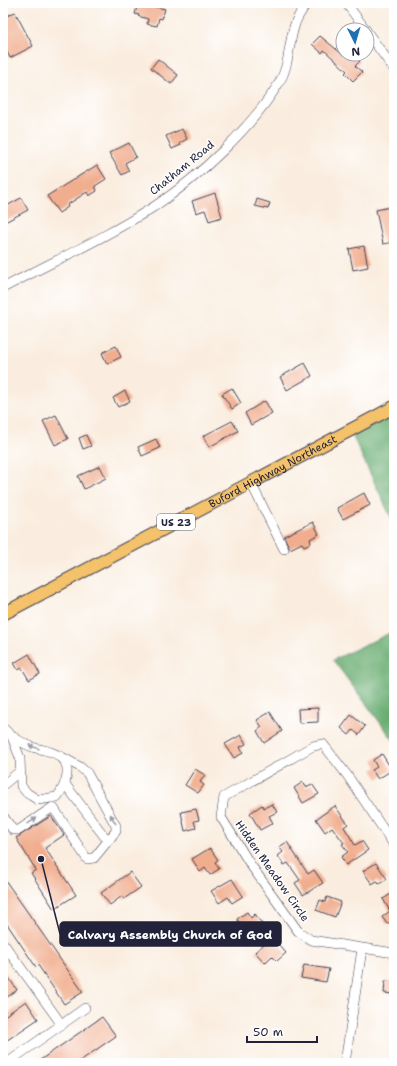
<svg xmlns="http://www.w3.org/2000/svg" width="397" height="1066" font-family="'Shantell Sans',sans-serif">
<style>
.forest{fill:#6aad72;stroke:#466856}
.building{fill:#f1ae8f}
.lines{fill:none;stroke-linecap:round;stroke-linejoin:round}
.minor-casing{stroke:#424054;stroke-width:10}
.major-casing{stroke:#424054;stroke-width:14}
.minor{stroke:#fff;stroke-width:9}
.major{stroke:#f3c26a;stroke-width:12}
.oneway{fill:#9c9ca7}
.labels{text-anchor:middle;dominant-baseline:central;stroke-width:3;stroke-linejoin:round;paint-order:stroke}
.shield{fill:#fff;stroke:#646476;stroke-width:1}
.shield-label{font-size:10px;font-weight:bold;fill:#22223b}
.street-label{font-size:11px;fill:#22223b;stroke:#fff}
.leader{fill:none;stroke:#22223b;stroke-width:1.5}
.callout-dot{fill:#22223b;stroke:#fff;stroke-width:1.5}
.callout{fill:#22223b;stroke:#22223b;stroke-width:1.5}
.callout-label{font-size:12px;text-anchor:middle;font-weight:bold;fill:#fff}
</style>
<rect width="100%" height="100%" fill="#fff"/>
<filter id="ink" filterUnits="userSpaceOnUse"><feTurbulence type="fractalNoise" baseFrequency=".025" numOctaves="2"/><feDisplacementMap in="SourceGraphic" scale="8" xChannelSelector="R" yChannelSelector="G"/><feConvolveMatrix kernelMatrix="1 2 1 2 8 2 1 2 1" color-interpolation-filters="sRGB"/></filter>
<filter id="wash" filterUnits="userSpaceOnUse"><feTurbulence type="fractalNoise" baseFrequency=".012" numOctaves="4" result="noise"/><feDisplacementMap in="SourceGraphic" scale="16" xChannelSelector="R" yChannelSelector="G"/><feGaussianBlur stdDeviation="0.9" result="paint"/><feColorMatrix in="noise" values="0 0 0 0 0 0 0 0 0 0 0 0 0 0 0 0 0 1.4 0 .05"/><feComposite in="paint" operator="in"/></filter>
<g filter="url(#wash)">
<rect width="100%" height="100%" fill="#faeddf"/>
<g class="forest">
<polygon points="394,413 394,524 352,435"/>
<polygon points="394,631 394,741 333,660"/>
</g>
<g id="blocks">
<g class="building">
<polygon points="138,3 165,9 162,19 159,18 157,26 147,24 148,19 138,16 139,15 135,14"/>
<polygon points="15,12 33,46 10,58 3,44 3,18"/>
<polygon points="320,36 342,54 352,54 360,61 355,66 362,72 353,81 345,73 347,71 324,50 322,53 312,44"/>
<polygon points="158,59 178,75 171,84 151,68"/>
<polygon points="182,129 187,139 180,143 181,145 172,149 166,136"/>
<polygon points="129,143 136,157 125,163 129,171 122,175 109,153"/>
<polygon points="97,165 106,179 95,186 97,191 89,196 87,192 67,205 68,207 59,213 47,196"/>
<polygon points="215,193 222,217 209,221 205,210 196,213 192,201"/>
<polygon points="21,198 28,210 3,223 3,208"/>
<polygon points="257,199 270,203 268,209 255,206"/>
<polygon points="390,207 394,224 394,242 383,244 376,210"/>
<polygon points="364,246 368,267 353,270 349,249"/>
<polygon points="116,346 121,357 107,364 102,353"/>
<polygon points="305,363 312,376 287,390 280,377"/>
<polygon points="232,388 241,403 232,409 222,394"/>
<polygon points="125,391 130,401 118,407 113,398"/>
<polygon points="265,401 272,413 251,425 245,413"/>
<polygon points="56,415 68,439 55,445 43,421"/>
<polygon points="232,421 238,431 209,447 203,436"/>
<polygon points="86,435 91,446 83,449 79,438"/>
<polygon points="156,439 160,448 142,456 138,447"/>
<polygon points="100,466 106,478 84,489 78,476"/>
<polygon points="364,493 370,505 343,519 337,508"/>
<polygon points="313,522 319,534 310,539 311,543 304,546 302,543 290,549 284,536"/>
<polygon points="29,654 40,674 29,680 22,668 18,670 14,663"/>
<polygon points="318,708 318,722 299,723 298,709"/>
<polygon points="270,712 282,731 264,743 257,731 262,727 257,720"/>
<polygon points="351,715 365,726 359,735 353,730 349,735 341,728"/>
<polygon points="241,735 246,744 240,747 243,753 234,758 225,744"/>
<polygon points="382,754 392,770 378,779 372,770 377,767 373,760"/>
<polygon points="195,769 205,775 200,782 204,785 198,793 185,785"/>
<polygon points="303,782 306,787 312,784 319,794 303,803 294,788"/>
<polygon points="272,804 277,812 269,816 273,823 260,830 250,813 262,805 264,808"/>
<polygon points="335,806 348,824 344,827 355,845 362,841 368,850 346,865 341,857 348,852 342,844 344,843 332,827 325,832 316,819"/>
<polygon points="196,809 199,820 194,821 196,828 185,831 181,812"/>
<polygon points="51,816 64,835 45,848 76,895 54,909 31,873 36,870 16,838"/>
<polygon points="287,842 308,874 314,870 323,883 303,895 295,883 300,880 288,863 284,865 278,856 283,852 279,847"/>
<polygon points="210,848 218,860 215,862 219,869 210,875 205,868 200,872 192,859"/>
<polygon points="376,863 387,879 379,884 377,881 372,884 363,871"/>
<polygon points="130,872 141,887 124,899 122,896 110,905 101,893"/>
<polygon points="3,877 83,992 64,1004 38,965 36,967 3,918"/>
<polygon points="232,879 243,896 232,903 228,897 219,903 211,891"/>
<polygon points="394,892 394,920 387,924 382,917 390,911 383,899"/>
<polygon points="327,897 341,902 335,917 316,910 320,900 325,902"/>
<polygon points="247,912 251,918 255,914 262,924 247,934 237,919"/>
<polygon points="272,937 286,953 277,961 272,956 265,963 255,952"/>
<polygon points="304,965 329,969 326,982 301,978"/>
<polygon points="3,969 17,990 3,1000"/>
<polygon points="385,981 394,982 394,994 384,993"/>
<polygon points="26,1001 38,1019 3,1043 3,1017"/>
<polygon points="102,1017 116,1036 77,1063 36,1063"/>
</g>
</g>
</g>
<g filter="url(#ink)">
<use href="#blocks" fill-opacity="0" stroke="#424054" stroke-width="1"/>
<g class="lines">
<g class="minor-casing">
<g id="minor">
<polyline points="346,3 366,30"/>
<polyline points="367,32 394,69"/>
<path d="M3 288C54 261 107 237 155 206 199 177 252 127 279 83 290 65 288 44 295 24 297 17 303 10 306 3"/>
<polyline points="251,483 284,549"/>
<path d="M3 728C12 737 23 744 35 748 43 750 52 751 59 756 74 765 65 787 57 797L38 800 27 793 21 786 20 758 12 737"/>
<polyline points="65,784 104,836 110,839"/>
<polyline points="3,785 20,771"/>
<polyline points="3,816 13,830 19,830 53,807 87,859 94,858 116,831 116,826 87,773 80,767 60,756"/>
<polyline points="394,845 347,775 323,744 313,746 224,797 221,817 250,864 298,931 311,940 394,953"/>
<polyline points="3,943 62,1025"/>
<polyline points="7,1063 85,1008"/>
<polyline points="345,1063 362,949"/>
</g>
</g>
<g class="major-casing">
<g id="major">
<path id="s1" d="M3 614 394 407"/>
</g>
</g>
<use href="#minor" class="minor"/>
<use href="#major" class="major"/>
</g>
<defs><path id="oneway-solid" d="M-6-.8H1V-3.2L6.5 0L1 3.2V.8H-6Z"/></defs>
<g class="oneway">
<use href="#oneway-solid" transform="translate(34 747) rotate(-160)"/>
<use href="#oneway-solid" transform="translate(113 819) rotate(-120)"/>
<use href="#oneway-solid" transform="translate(32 821) rotate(-34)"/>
</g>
</g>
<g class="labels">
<rect class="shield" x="157" y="514" width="38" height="16" rx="3"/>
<g class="shield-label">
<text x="176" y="522">US 23</text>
</g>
<g class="street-label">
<text transform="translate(182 168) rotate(-39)">Chatham Road</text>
<text stroke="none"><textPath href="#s1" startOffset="305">Buford Highway Northeast</textPath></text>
<text transform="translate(272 871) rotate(55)">Hidden Meadow Circle</text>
</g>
</g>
<path class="leader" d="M41 859L60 934"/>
<circle class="callout-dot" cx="41" cy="859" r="4"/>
<rect class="callout" x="60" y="922" width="221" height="24" rx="4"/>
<g class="callout-label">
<text x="170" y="939">Calvary Assembly Church of God</text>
</g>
<rect width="397" height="1066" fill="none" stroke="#fff" stroke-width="16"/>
<g transform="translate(355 42) rotate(175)"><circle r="19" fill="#ffffff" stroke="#a7a7b1"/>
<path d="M0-3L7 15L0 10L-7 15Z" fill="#1f6fb2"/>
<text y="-6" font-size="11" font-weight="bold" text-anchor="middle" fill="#22223b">N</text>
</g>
<path d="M247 1036v6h70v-6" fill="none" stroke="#22223b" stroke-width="2"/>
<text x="253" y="1036" font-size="12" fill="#22223b" stroke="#ffffff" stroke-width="3" paint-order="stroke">50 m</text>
</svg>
